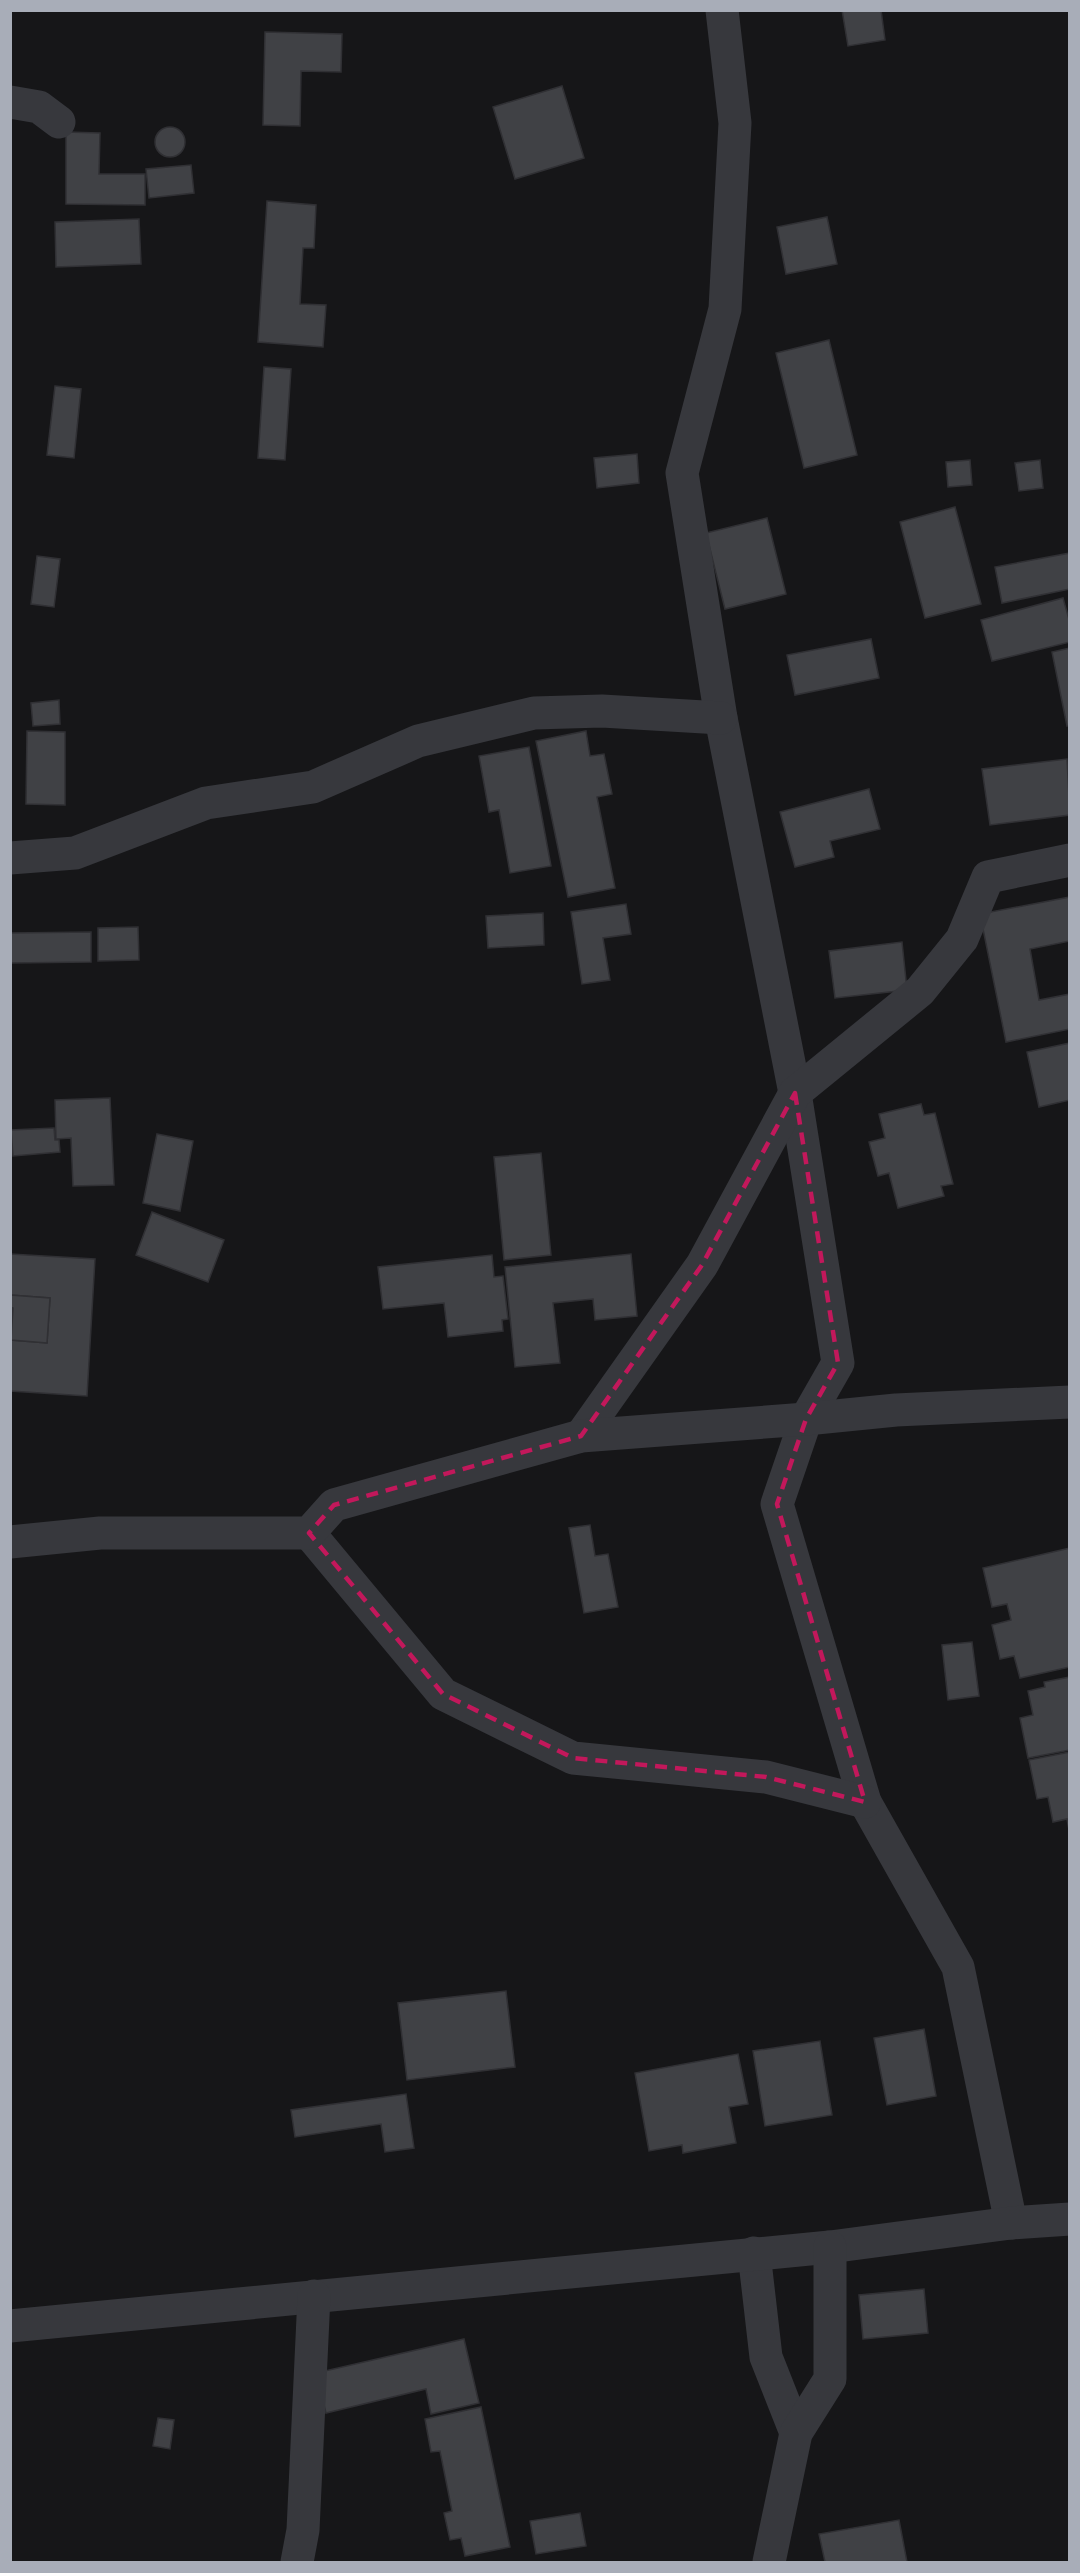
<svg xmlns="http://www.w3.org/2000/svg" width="1080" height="2573" font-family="Mulish,sans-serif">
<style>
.building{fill:#404145;stroke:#303034;stroke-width:1.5}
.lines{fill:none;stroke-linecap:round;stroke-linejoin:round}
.minor{stroke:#37383d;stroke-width:33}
.marked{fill:none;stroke:#c2185b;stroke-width:4.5;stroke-dasharray:12 8;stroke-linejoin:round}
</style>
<rect width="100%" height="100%" fill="#161618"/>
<g class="building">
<polygon points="842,10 881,10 885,40 848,46"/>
<polygon points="265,32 342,34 341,72 301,71 300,126 263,125"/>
<polygon points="562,86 584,158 515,179 493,107"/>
<circle cx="170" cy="142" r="15"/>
<polygon points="66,132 100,133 99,174 145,174 145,205 66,204"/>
<polygon points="191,165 194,193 149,198 146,169"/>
<polygon points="267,201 316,205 314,248 303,248 300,304 326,305 323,347 258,342"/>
<polygon points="827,217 837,264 786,274 777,227"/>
<polygon points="139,219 141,264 56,267 55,222"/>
<polygon points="829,340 857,455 804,468 776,353"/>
<polygon points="264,367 291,369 285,460 258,458"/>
<polygon points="55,386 81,389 74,458 47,455"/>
<polygon points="637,454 639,483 597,488 594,458"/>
<polygon points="970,460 972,485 948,487 946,462"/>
<polygon points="1040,460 1043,488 1019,491 1015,463"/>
<polygon points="955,507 981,604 925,618 900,522"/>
<polygon points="767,518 786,594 725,609 706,533"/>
<polygon points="1070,553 1070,589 1002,603 995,567"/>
<polygon points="37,556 60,559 54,607 31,604"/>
<polygon points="1063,598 1070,623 1070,642 992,661 981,620"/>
<polygon points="871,639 879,678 795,695 787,655"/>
<polygon points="1070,648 1070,725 1067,726 1052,652"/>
<polygon points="59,700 60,724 33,726 31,703"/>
<polygon points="27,731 65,732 65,805 26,804"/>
<polygon points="586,731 590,756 604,754 612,794 597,797 615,888 568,897 536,741"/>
<polygon points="529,747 551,866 510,873 499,810 489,812 479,756"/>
<polygon points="1067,759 1070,815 990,825 982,769"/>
<polygon points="869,789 880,829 830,841 834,857 795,867 780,812"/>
<polygon points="1070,897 1070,941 1030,949 1039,1000 1070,994 1070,1029 1006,1042 980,914"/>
<polygon points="626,904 631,934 603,938 610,980 582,984 571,912"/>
<polygon points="543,913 544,945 488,948 486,916"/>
<polygon points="138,927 139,960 98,961 98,928"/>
<polygon points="91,932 91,962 10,963 10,933"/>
<polygon points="902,942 907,990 835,998 829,951"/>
<polygon points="1070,1043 1070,1100 1039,1107 1027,1052"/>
<polygon points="110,1098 114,1185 73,1186 71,1138 56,1139 55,1100"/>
<polygon points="921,1104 924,1115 935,1113 953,1184 941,1186 944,1196 898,1208 889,1173 878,1176 869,1142 885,1138 879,1114"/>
<polygon points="54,1128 55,1140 59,1140 60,1152 13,1156 11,1130"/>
<polygon points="157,1134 193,1141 180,1211 143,1203"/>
<polygon points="541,1153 551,1255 504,1260 494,1157"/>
<polygon points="152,1212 224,1240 208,1282 136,1255"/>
<polygon points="10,1254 95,1259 87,1396 10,1391 10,1307 13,1308 11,1340 47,1343 50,1298 10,1295"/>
<polygon points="631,1254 637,1316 595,1320 593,1299 553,1303 560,1363 515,1367 505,1267"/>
<polygon points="492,1255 494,1277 503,1276 508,1319 502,1320 503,1331 448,1337 444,1303 383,1309 378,1267"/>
<polygon points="10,1295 50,1298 47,1343 11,1340 13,1308 10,1307"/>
<polygon points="590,1525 595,1556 608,1554 618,1607 584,1613 569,1528"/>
<polygon points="1070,1548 1070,1667 1020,1678 1014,1656 1000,1659 992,1625 1011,1620 1007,1604 992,1607 983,1568"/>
<polygon points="972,1642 979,1696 948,1700 942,1645"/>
<polygon points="1070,1677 1070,1750 1028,1758 1020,1718 1033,1715 1028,1691 1045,1687 1044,1682"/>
<polygon points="1070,1752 1070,1830 1069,1830 1067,1819 1053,1822 1048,1797 1037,1799 1029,1760"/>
<polygon points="506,1991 515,2067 407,2080 398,2003"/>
<polygon points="924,2029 936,2096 887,2105 874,2038"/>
<polygon points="820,2041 832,2115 765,2126 753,2051"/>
<polygon points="738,2054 748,2104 729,2107 736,2143 683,2153 682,2145 649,2151 635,2073"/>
<polygon points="406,2094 414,2148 385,2152 381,2124 295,2137 291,2110"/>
<polygon points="924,2289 928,2333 863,2339 859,2295"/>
<polygon points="464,2339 479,2403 431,2414 426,2389 326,2413 316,2373"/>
<polygon points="481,2407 510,2547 465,2556 461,2538 450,2540 444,2513 452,2511 440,2451 431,2452 425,2419"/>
<polygon points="158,2418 174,2420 170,2449 153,2446"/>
<polygon points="580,2513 586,2546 536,2554 530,2521"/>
<polygon points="899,2520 907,2562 825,2562 819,2534"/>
</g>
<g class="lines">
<g class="minor">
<polyline points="722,10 735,123 725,309 682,473 721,718 795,1093 838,1363 806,1419 777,1504 865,1802 958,1967 1011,2223"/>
<polyline points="10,102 39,107 59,122"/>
<polyline points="10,858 75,853 206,803 313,787 418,741 534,713 602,711 721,718"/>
<polyline points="581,1436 702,1265 795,1093 920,991 962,939 988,877 1070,860"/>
<polyline points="309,1533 443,1694 573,1758 766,1777 865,1802"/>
<polyline points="10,1542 100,1533 309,1533 334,1505 581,1436 806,1419 896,1410 1070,1402"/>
<polyline points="754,2253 766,2357 796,2433"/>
<polyline points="10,2326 830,2247 1011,2223 1070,2219"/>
<polyline points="297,2562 303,2530 314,2296"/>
<polyline points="769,2562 796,2433 830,2379 830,2247"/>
</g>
</g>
<path class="marked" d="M795 1093 838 1363 806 1419 777 1504 865 1802 766 1777 573 1758 443 1694 309 1533 334 1505 581 1436 702 1265Z"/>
<rect width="1080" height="2573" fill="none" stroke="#a8adb8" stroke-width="24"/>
</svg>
